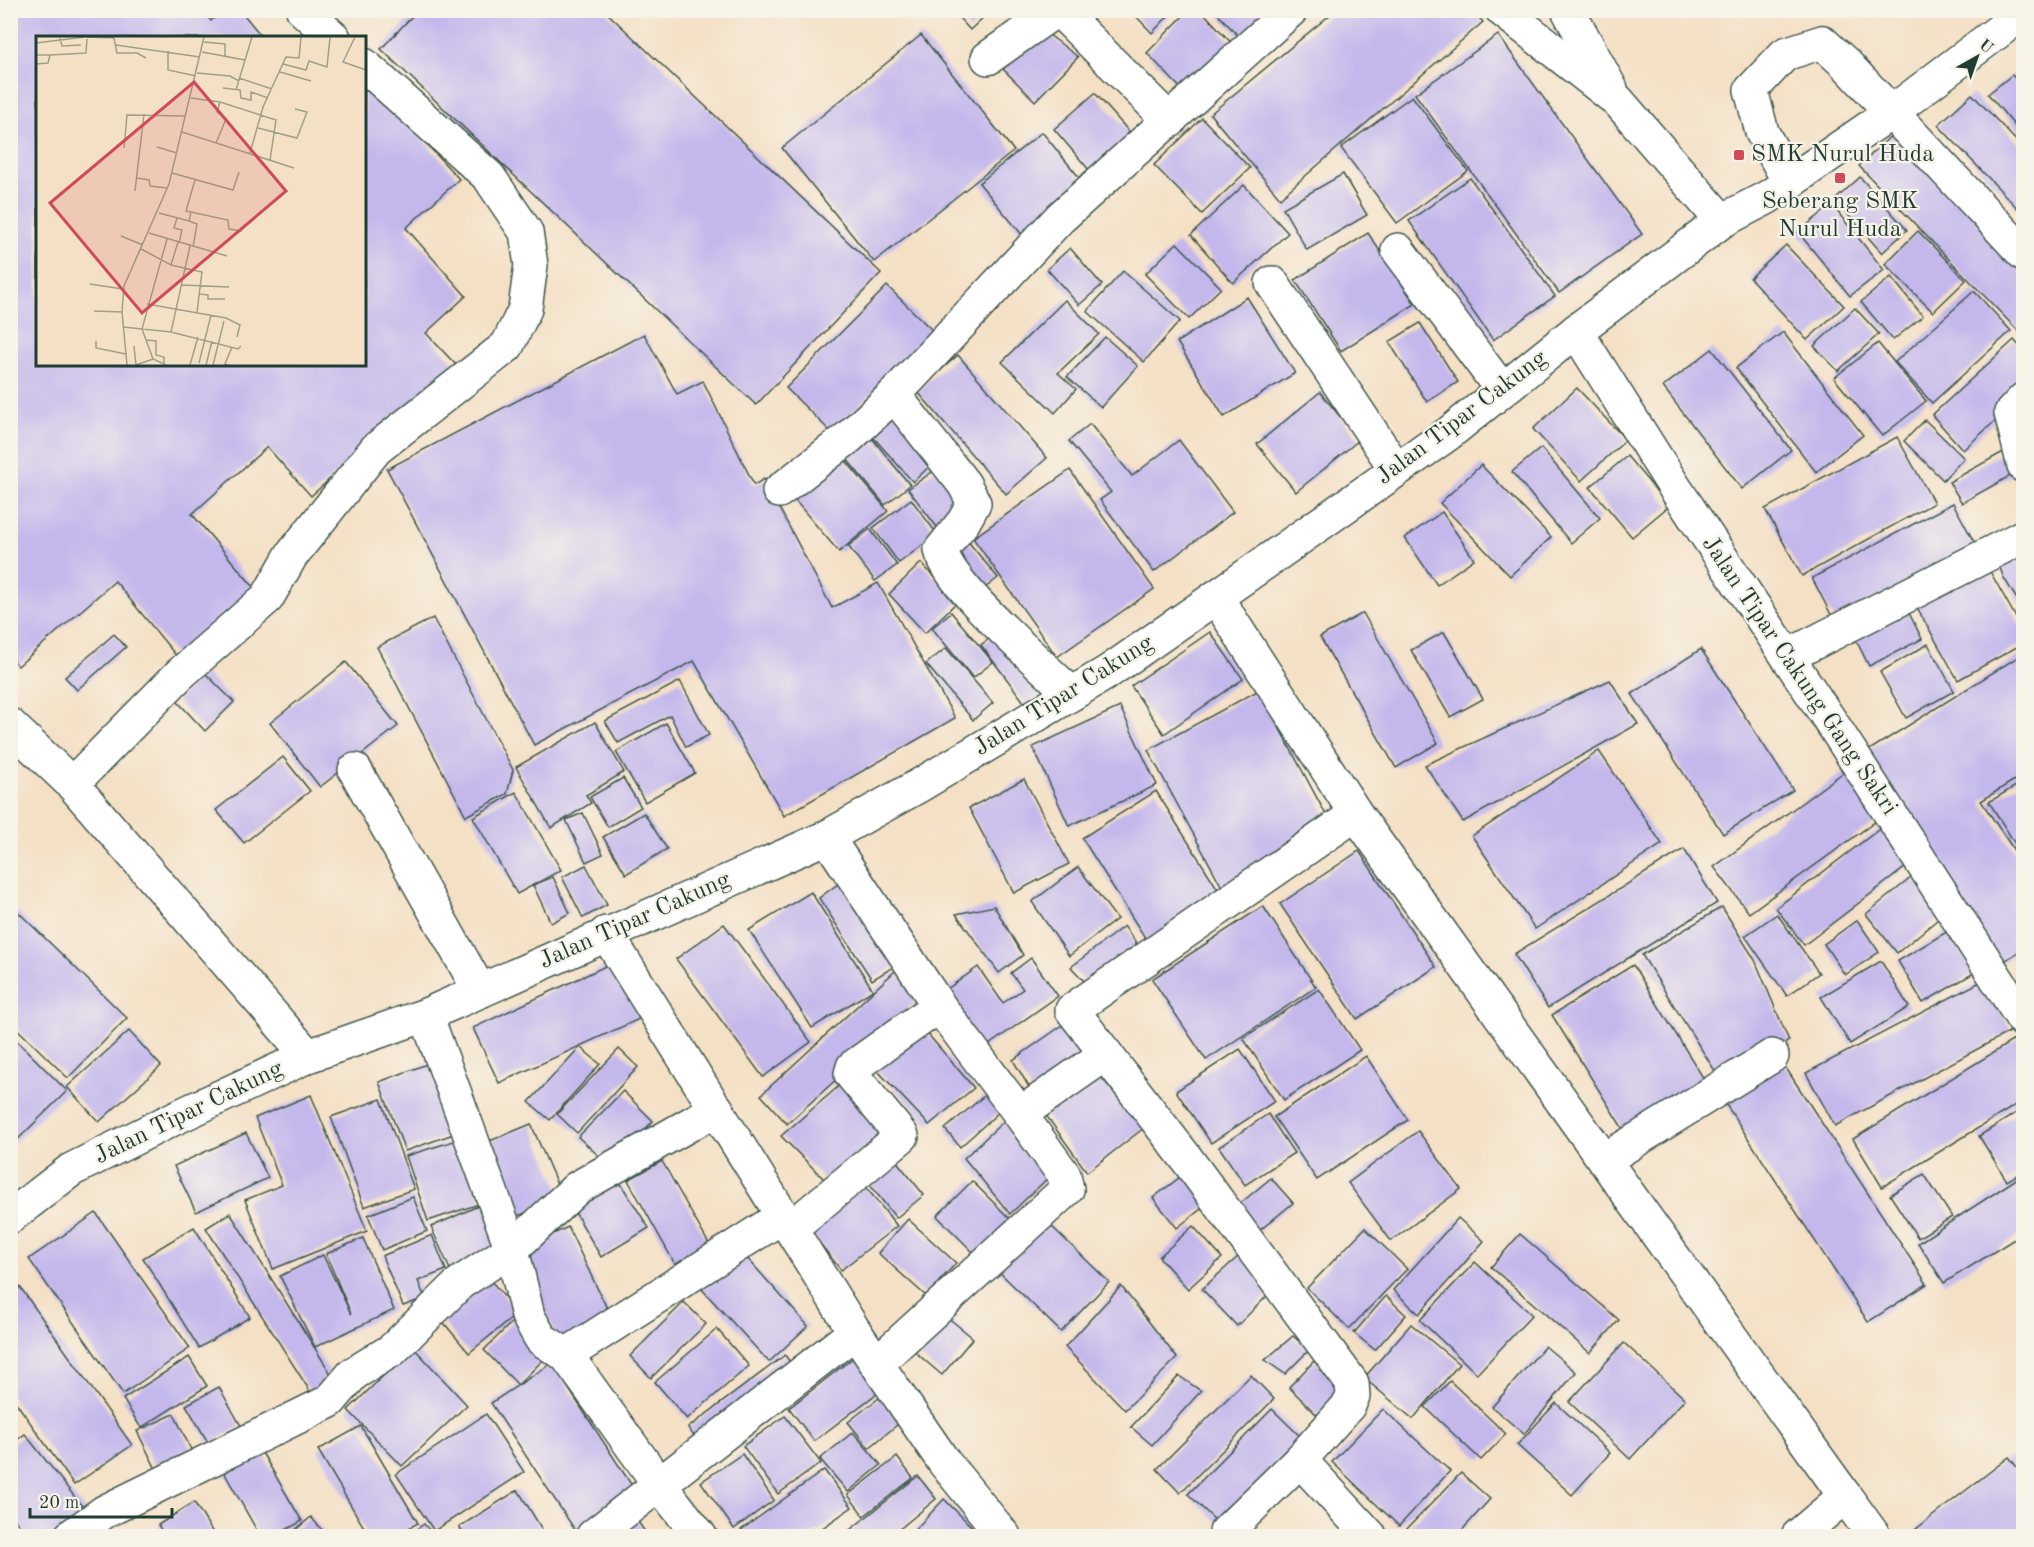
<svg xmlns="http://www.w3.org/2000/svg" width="2034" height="1547" font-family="'Old Standard TT',serif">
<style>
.building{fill:#c3b7ec}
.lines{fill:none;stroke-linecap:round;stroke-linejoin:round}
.minor-casing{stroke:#3f554a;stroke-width:36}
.minor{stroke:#fff;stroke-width:33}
.poi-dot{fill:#d1495b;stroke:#f7f3e8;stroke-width:2}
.labels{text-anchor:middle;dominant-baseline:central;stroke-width:4.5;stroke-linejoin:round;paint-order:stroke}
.poi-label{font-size:24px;fill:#1f3d34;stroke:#f7f3e8;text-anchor:start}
.street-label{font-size:24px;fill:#1f3d34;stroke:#f7f3e8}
.inset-road{fill:none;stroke:#9f9f8b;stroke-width:1.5}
.view{fill:#d1495b;fill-opacity:0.15;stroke:#d1495b;stroke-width:3}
.inset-edge{fill:none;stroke:#1f3d34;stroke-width:3}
</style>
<rect width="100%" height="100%" fill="#f7f3e8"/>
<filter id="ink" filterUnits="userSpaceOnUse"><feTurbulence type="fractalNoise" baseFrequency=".0167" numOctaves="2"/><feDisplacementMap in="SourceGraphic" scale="12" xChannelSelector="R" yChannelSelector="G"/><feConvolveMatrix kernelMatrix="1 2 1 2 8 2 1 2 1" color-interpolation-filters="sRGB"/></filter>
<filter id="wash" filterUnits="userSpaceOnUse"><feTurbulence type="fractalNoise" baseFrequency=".008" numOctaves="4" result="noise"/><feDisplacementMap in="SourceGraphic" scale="24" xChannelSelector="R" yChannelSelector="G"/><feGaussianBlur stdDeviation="1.35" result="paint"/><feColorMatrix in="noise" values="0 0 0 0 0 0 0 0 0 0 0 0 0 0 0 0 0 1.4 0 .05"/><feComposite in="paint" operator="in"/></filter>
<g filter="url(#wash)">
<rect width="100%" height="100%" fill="#f4e0c5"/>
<g id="blocks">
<g class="building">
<polygon points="10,10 201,10 211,21 223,10 240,10 263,38 38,38 38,364 364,364 364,77 459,179 406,228 466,296 426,333 456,365 311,496 267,447 192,514 258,592 178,658 115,581 18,666 10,657"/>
<polygon points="418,10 604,10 881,273 756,405 381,49"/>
<polygon points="952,10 991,10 970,30"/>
<polygon points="1130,10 1174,10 1152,33"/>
<polygon points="1189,10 1201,10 1237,49 1188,96 1147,53"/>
<polygon points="1214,10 1283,10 1247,45"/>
<polygon points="1336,10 1472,10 1483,22 1280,198 1210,114"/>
<polygon points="1048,34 1078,57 1035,101 1003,69"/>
<polygon points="921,35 1014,151 874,262 782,148"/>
<polygon points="1498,35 1642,234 1559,293 1415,94"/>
<polygon points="2012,75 2024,88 2024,137 1988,94"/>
<polygon points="1095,93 1132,135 1090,171 1054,129"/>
<polygon points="1972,94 2024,149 2024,215 1938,125"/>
<polygon points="1412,96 1468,171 1397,223 1341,148"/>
<polygon points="1202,118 1250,168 1202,214 1154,165"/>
<polygon points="1896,131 2024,262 2024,337 1859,166"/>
<polygon points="1042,132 1087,187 1024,237 979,183"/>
<polygon points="1343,174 1367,215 1307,250 1283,208"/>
<polygon points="1860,177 1907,230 1882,253 1835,200"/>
<polygon points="1470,178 1555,296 1493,340 1409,221"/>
<polygon points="1244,185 1288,233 1233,283 1191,235"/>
<polygon points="1832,205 1884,270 1850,296 1798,232"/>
<polygon points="1918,231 1966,280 1933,312 1885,264"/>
<polygon points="1368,233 1415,304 1341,351 1295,280"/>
<polygon points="1177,243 1221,288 1189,319 1145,274"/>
<polygon points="1786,245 1844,306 1807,340 1750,278"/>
<polygon points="1070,248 1102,285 1079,305 1047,269"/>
<polygon points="1123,271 1180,321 1144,362 1087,311"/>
<polygon points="1891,277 1923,316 1893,340 1861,302"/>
<polygon points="887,286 933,331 832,433 786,388"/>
<polygon points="1974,291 2011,331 1932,403 1895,362"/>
<polygon points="1247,297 1295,373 1224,417 1177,342"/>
<polygon points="1065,300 1099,334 1058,373 1076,389 1055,413 1002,362"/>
<polygon points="1855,308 1879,334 1838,371 1814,346"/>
<polygon points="1420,323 1458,382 1427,402 1389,342"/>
<polygon points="1783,332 1863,435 1816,472 1736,368"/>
<polygon points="644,334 677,394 703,381 754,485 764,479 832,608 878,583 955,718 784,816 694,661 534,745 387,469"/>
<polygon points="1105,337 1138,366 1101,407 1067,377"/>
<polygon points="2014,340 2024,351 2024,395 1963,450 1932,415"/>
<polygon points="1878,343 1926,401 1882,436 1834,378"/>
<polygon points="1712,349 1791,450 1742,489 1663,387"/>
<polygon points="958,355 1047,458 1006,494 917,391"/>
<polygon points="1577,388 1626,440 1581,481 1533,429"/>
<polygon points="1320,392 1359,440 1296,492 1257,444"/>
<polygon points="890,408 937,459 913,482 866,429"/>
<polygon points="1925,420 1964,458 1943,480 1904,441"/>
<polygon points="1090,424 1132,476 1179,440 1233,512 1154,572 1100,500 1111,492 1069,441"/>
<polygon points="871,437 910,485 885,505 846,458"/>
<polygon points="1897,437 1934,503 1802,576 1765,509"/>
<polygon points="1541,448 1600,518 1571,543 1512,472"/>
<polygon points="2005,451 2017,472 1962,503 1949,482"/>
<polygon points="841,455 888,511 839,552 792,497"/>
<polygon points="1627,456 1669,506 1632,537 1590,487"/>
<polygon points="1481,465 1551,537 1510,576 1440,503"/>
<polygon points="935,470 968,510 940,531 908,489"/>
<polygon points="1070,470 1154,589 1057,657 973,538"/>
<polygon points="911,499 937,534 899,563 873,528"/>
<polygon points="1953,503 1980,553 1838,628 1812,578"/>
<polygon points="1442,512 1474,559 1437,585 1405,538"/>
<polygon points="870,529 897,565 875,581 848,546"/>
<polygon points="966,539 998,578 976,595 945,556"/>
<polygon points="2024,547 2024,611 2004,578 1998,563"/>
<polygon points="1983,559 2024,632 2024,643 1958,680 1912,599"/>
<polygon points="921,563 958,601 925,633 889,594"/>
<polygon points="1903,601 1922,639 1869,666 1850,628"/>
<polygon points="951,612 993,662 973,678 932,628"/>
<polygon points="1363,613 1438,743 1396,768 1320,637"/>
<polygon points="433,618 513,770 507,794 466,816 377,647"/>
<polygon points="1003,628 1049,689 1027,706 981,645"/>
<polygon points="1210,632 1243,679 1164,734 1131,686"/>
<polygon points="1444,632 1483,699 1450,717 1411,650"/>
<polygon points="114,634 126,647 77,690 65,677"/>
<polygon points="1928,644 1954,691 1906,718 1880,672"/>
<polygon points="946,648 993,703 973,720 926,664"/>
<polygon points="1701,649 1793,790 1723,834 1632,694"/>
<polygon points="2024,653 2024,774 1981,801 2024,865 2024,948 2000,964 1866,752"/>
<polygon points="346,662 398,726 320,787 270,723"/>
<polygon points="205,673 234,702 205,731 177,701"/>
<polygon points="1610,680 1638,724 1463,822 1425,765"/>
<polygon points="680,681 709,735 686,747 670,715 618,743 605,721"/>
<polygon points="1259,690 1333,828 1222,887 1148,750"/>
<polygon points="1120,707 1157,785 1069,826 1033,747"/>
<polygon points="595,722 624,772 586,795 591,803 551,828 516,767"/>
<polygon points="666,723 695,773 645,802 616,752"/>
<polygon points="1599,751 1662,844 1535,929 1472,836"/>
<polygon points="283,757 310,791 244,843 216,810"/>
<polygon points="1848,769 1883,816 1749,913 1714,867"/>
<polygon points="623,778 641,807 608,827 590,797"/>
<polygon points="1024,779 1069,864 1014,893 969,808"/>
<polygon points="2024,781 2024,858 1989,802"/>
<polygon points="1156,791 1221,894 1147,941 1082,838"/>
<polygon points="516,792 561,870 517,894 473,817"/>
<polygon points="583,813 603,854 586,862 566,820"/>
<polygon points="644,813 667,849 626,874 603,837"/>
<polygon points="1882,827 1911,863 1804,945 1776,908"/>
<polygon points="1684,849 1717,903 1548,1008 1514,954"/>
<polygon points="1359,851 1436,967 1357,1019 1280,904"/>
<polygon points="586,865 607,905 583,918 562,877"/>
<polygon points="1078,867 1117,919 1069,956 1032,902"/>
<polygon points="553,877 570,913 551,923 533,885"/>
<polygon points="1912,877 1943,915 1897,953 1866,914"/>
<polygon points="842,881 895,966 872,980 819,898"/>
<polygon points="811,892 873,990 812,1028 749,930"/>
<polygon points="10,904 127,1018 68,1078 10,1022"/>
<polygon points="994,906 1023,955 999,973 956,914"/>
<polygon points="1263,906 1316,987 1206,1060 1152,979"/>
<polygon points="1722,907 1755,960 1789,1041 1722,1082 1642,955"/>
<polygon points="1777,914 1819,973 1787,996 1745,936"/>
<polygon points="1857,920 1879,952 1845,975 1824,944"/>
<polygon points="724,924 811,1042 763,1077 676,959"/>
<polygon points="1124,926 1140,948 1086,983 1071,967"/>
<polygon points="1948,931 1974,973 1923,1003 1898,961"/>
<polygon points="1031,958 1058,996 983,1049 943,992 978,967 1003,1003 1023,989 1011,973"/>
<polygon points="1881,961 1909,1007 1850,1044 1821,997"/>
<polygon points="612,963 639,1019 499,1083 473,1028"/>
<polygon points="1633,965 1712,1092 1631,1142 1552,1015"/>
<polygon points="895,971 919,997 861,1057 787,1124 761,1095"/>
<polygon points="1984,980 2011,1031 1835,1126 1806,1073"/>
<polygon points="1319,989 1360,1050 1284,1100 1243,1038"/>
<polygon points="1067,1022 1088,1053 1033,1094 1013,1060"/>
<polygon points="129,1031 161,1066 99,1122 67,1087"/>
<polygon points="926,1032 974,1088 929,1125 876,1069"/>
<polygon points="10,1034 67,1091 10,1147"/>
<polygon points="2017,1038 2024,1048 2024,1100 1882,1187 1853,1139"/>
<polygon points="580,1047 600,1064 550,1120 529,1102"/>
<polygon points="619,1049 638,1067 577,1133 557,1114"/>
<polygon points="1240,1049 1275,1101 1211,1143 1176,1091"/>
<polygon points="1366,1056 1408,1120 1317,1180 1274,1117"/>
<polygon points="435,1061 462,1131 405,1151 379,1082"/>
<polygon points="1784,1065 1927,1284 1868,1322 1725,1103"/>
<polygon points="1096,1071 1144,1128 1087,1172 1040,1107"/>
<polygon points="847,1079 888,1133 825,1180 781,1136"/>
<polygon points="623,1091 653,1121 610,1166 578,1137"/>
<polygon points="311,1095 367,1231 273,1269 245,1200 282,1185 255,1118"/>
<polygon points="985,1095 999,1112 960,1147 945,1129"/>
<polygon points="381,1099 414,1189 364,1207 331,1117"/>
<polygon points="2024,1108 2024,1171 2007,1181 1979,1136"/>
<polygon points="1268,1114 1294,1153 1245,1185 1219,1147"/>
<polygon points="1004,1121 1049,1177 1010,1214 964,1158"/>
<polygon points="531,1124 563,1198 510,1219 480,1145"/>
<polygon points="1418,1131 1461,1189 1391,1241 1348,1183"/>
<polygon points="246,1133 268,1178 196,1212 174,1166"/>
<polygon points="460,1139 482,1203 428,1221 406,1156"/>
<polygon points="894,1158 924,1195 896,1218 867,1181"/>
<polygon points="662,1161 714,1253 680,1273 628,1180"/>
<polygon points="1188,1171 1211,1201 1177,1228 1153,1198"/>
<polygon points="1924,1174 1952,1217 1918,1238 1890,1195"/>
<polygon points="2024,1174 2024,1233 1944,1283 1918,1243"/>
<polygon points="1271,1178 1293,1203 1259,1231 1237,1206"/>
<polygon points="619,1181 649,1228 601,1257 573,1209"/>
<polygon points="861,1181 897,1226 841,1270 806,1226"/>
<polygon points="972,1181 1015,1224 980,1259 937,1216"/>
<polygon points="413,1197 427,1231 382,1250 368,1215"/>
<polygon points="487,1202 508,1249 452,1274 431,1227"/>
<polygon points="96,1213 190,1348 123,1394 29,1259"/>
<polygon points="230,1213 338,1385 315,1399 206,1228"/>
<polygon points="1043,1218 1109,1282 1061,1332 994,1267"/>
<polygon points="1458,1218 1484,1241 1419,1314 1393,1290"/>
<polygon points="908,1219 956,1263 926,1296 878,1253"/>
<polygon points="1193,1226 1222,1258 1188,1289 1159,1257"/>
<polygon points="194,1227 250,1317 199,1348 143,1258"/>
<polygon points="568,1227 613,1321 561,1346 517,1251"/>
<polygon points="1365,1228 1407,1269 1349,1329 1307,1288"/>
<polygon points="1520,1234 1619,1320 1590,1353 1491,1267"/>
<polygon points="432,1235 446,1270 418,1281 425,1298 403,1306 382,1256"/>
<polygon points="363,1238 394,1310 315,1347 280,1276 323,1255 351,1314 326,1254"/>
<polygon points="739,1249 808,1326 769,1362 699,1286"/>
<polygon points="1240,1255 1270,1293 1237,1326 1202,1289"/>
<polygon points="1475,1262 1532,1315 1477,1374 1420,1320"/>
<polygon points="482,1270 518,1313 469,1353 434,1311"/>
<polygon points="1121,1286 1177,1358 1125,1410 1065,1347"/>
<polygon points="20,1287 132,1445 74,1485 10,1394 10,1294"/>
<polygon points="1386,1296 1406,1315 1375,1350 1354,1333"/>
<polygon points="684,1302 706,1324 651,1378 630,1356"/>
<polygon points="946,1316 973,1338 942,1375 915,1352"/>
<polygon points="513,1321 547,1356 518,1385 484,1350"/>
<polygon points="1411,1324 1459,1364 1413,1419 1364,1378"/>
<polygon points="717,1329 749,1366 687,1419 655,1382"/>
<polygon points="1293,1336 1309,1350 1285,1374 1265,1360"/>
<polygon points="1624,1343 1685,1399 1630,1459 1569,1402"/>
<polygon points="1545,1346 1576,1372 1524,1434 1492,1407"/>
<polygon points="413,1347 467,1405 402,1466 348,1410"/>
<polygon points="858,1354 884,1388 814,1441 789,1408"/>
<polygon points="785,1355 796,1371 699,1443 688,1428"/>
<polygon points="189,1357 207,1386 141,1428 123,1399"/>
<polygon points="1314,1361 1343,1387 1320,1418 1289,1387"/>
<polygon points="552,1363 640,1498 579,1536 491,1403"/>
<polygon points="1251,1375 1274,1399 1180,1493 1157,1469"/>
<polygon points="1179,1376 1201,1391 1152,1445 1131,1427"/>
<polygon points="1450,1381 1506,1434 1481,1460 1425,1407"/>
<polygon points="219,1387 241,1426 209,1444 186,1405"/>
<polygon points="888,1391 908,1416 869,1448 848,1422"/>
<polygon points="1556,1403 1610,1453 1572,1495 1517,1445"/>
<polygon points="1272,1409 1306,1442 1223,1528 1188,1494"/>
<polygon points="1383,1409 1450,1471 1399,1526 1332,1462"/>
<polygon points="174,1414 196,1460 160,1477 137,1431"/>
<polygon points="486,1414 524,1472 434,1531 396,1474"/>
<polygon points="785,1416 821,1463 778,1494 743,1446"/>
<polygon points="361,1426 418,1523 394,1536 369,1536 318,1450"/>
<polygon points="853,1432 881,1465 848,1492 820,1459"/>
<polygon points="25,1434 89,1515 62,1536 28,1536 10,1514 10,1445"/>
<polygon points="257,1444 302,1521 275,1536 260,1536 220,1465"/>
<polygon points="742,1454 774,1500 734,1529 701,1482"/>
<polygon points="897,1457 913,1478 864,1516 848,1495"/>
<polygon points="2009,1457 2024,1476 2024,1536 1923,1536 1916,1529"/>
<polygon points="824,1470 852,1507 811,1536 745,1536 741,1530"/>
<polygon points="1461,1473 1490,1499 1457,1536 1400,1536"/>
<polygon points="918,1476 936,1499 891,1536 849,1536 846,1533"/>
<polygon points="518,1490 546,1536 465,1536 459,1527"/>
<polygon points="944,1499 974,1529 967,1536 920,1536 914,1531"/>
<polygon points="194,1502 215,1536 165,1536 158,1525"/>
<polygon points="311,1517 327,1536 288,1536"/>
<polygon points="636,1519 648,1536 612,1536"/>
<polygon points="424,1524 434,1536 407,1536"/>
</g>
</g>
</g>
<g filter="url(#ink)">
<use href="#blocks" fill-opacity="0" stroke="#3f554a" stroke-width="1.5"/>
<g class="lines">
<g class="minor-casing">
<g id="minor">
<polyline points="303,10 334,38"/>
<polyline points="1059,10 1170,121"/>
<polyline points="1502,10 1618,101 1722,221"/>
<polyline points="1568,10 1611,89"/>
<polyline points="988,58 1056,10"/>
<polyline points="1789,182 1762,132 1751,90 1785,54 1822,42 1847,65 2024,254"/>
<polyline points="1398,250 1502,390"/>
<polyline points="1272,283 1396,469"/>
<polyline points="1576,331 1675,488 1833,725 2024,1021"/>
<path d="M894 395 964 484 974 503 964 521 941 550C950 588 1040 662 1071 694"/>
<polyline points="2024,399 2011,413 2024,466"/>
<polyline points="779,491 849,437 894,395 1060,218 1291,10"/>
<polyline points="1216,597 1356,814 1845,1496"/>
<polyline points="1788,656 2024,536"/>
<polyline points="10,725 72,784 308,1056"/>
<polyline points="355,770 480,991"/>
<polyline points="72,784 180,674 267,598 291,556 376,449 507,346 525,309 531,265 526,232 489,177 364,65"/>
<polyline points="1356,814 1072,1010 1186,1158 1352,1383 1353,1396 1349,1405 1300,1460 1370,1536"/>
<polyline points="827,837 939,1006 1020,1114"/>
<polyline points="606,933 855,1332 944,1462 1004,1536"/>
<polyline points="426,1015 512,1249 528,1316 541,1339 566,1355 783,1216"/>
<polyline points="1604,1160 1772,1056"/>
<polyline points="10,1217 71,1170 175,1118 308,1056 426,1015 827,837 920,785 1108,672 1216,597 1448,434 1576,331 1722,221 1768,197 1892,112 2024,12"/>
<polyline points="791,1228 902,1136 851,1074 853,1067 939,1006"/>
<polyline points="566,1355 659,1484 700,1536"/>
<polyline points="877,1363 1067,1189 1064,1175 1020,1114 1106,1054"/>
<polyline points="1226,1532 1300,1460"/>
<polyline points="71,1536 104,1512 330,1401 353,1374 392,1350 460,1283 512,1249 577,1188 717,1109"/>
<polyline points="593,1536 855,1332"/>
<polyline points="1798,1536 1845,1496 1874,1536"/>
</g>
</g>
<use href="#minor" class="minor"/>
</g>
</g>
<g class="poi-dot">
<rect x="1733" y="149" width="12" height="12" rx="3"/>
<rect x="1834" y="172" width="12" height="12" rx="3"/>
</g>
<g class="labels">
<g class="poi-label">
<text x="1751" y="155">SMK Nurul Huda</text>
<text x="1840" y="202" text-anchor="middle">Seberang SMK<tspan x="1840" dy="28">Nurul Huda</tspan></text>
</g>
<g class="street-label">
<text transform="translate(1462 418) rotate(-37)">Jalan Tipar Cakung</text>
<text transform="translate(1799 676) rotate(56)">Jalan Tipar Cakung Gang Sakri</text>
<text transform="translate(1064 696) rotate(-32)">Jalan Tipar Cakung</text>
<text transform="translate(635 921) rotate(-24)">Jalan Tipar Cakung</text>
<text transform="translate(189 1113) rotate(-26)">Jalan Tipar Cakung</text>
</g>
</g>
<g transform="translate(36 36)">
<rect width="330" height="330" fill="#f4e0c5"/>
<path class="inset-road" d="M50 1 78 2 81 17H101L110 22M319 1 307 26 330 34M24 2 26 10 45 9M168 6 189 8V21M0 7 49 1M80 9 164 21M132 15V34L160 40M166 16 209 24M0 19H14L12 27 0 28M14 19 50 17 51 3M247 28 270 34 273 25 291 31 294 1M244 36 275 45M161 37 194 40 203 45M203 42 236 53M187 52 204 54 205 62 215 64V56L232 62M200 54 216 1M155 62 184 66 240 84 234 124M222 92 261 102 271 76 259 73M146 96 258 132M180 107 190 83 181 76 184 66M121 111 141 117M88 112 91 79 149 80M214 117 227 71 250 21 263 22 265 1M136 137 197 154 203 136M101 142 113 144 114 150 131 152M159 144 150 175 192 184 193 193 206 195M99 155 108 78M155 176 153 185 161 188 157 211M123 177 153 185M141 182 138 192 146 194 143 207M113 197 191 220M85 200 107 209M105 213 135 229 142 206M135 229 166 236 161 276M54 248 87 253M146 249 193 251M164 258 172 259V263H189M111 268 190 282 204 289 201 301M58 275 86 276M87 291 135 296 202 313 205 310M135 296 154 210M110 304 120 305V319L128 321V328M60 305V312L90 318M98 310 100 329 117 323M163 327 175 279M91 329 86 276 88 250 133 148 168 1M130 329 117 323 106 293 131 203M154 329 162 301M170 329 176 305M177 329 188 285M192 329 189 328 196 311"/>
<path class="view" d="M158 46 250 155 106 277 14 167Z"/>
<rect width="330" height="330" class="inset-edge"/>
</g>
<rect width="2034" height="1547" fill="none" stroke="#f7f3e8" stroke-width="36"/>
<g transform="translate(1977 57) rotate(40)" stroke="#f7f3e8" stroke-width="4.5" paint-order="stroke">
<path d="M0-4.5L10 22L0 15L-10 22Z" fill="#1f3d34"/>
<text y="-9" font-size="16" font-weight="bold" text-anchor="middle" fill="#1f3d34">U</text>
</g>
<path d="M30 1508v9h142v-9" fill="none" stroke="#1f3d34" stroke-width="3"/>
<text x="39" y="1508" font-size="18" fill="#1f3d34" stroke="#f7f3e8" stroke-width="4.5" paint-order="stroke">20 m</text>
</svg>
